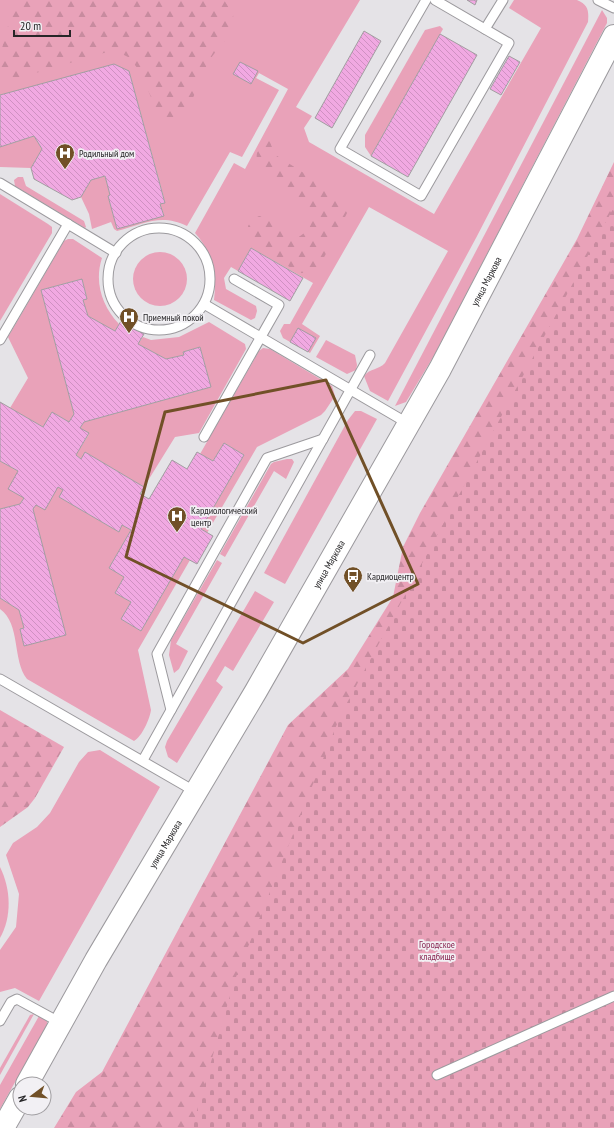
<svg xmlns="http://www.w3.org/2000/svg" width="614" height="1128" font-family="'PT Sans Narrow',sans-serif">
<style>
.green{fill:#e9a2b9}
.forest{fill:url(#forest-firs)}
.cemetery{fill:url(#cemetery-stones)}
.building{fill:url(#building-back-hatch);stroke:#a29ea1}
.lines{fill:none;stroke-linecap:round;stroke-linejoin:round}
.service-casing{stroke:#9c9a9e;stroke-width:11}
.tertiary-casing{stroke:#9c9a9e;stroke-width:24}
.service{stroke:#fff;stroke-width:9}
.tertiary{stroke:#fff;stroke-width:22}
.marked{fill:none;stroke:#715027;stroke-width:3;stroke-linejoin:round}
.labels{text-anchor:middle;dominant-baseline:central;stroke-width:3.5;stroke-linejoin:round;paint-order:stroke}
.poi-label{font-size:10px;fill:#272628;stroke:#f2f0f4;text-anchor:start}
.street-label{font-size:10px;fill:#272628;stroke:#f2f0f4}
.park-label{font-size:10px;fill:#892551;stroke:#f2f0f4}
</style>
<defs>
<pattern id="forest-firs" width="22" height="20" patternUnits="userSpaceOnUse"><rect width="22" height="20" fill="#e9a2b9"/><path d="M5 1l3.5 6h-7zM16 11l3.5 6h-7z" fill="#c88b9f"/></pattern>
<pattern id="cemetery-stones" width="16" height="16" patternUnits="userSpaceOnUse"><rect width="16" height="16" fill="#e9a2b9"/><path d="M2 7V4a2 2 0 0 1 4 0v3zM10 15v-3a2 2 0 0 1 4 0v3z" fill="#c88b9f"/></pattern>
<pattern id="building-back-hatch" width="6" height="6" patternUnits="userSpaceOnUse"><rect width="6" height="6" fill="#f1a9e2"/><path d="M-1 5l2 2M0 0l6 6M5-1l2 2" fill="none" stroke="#cf91c2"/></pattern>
</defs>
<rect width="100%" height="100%" fill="#e5e3e7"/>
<g class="green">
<path d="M0 0H360L296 107 312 116 304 128 309 142 434 214 541 28 509 8 514 0H577C588 5 589 10 588 22L476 238 388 401 370 391 364 376C370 368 379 370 385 363L448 251 369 207 302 324 320 336 310 353 283 338 280 331 284 324H290L313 283 251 248 238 271 231 267 224 278 226 289 256 306 257 311 255 318 251 320 214 300C217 275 213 253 195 233L234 163 245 169 288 89 259 73 256 78 279 90 242 157 230 152 187 226C161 213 144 224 117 231L114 229 111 222 92 229 89 214 81 197 91 180 105 176 110 195 108 196 117 229 164 215 160 204 165 202 129 71 0 95Z"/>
<polygon points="602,10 607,18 607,23 435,354 406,402 395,406"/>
<polygon points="440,26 443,29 371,156 365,147 365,135 425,30"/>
<polygon points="34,136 42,149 31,168 0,167 0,147"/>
<polygon points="18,177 23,177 26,186 84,221 86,227 85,228 15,186 14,180"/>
<polygon points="0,194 48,224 52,227 52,233 0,321"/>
<path d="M68 239H73L102 258C94 282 102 306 119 324L115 331 88 316 83 300 87 298 82 279 41 290 74 414 69 422 52 412 43 427 10 408 28 378 8 337 64 241Z"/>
<circle cx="160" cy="279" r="27"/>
<polygon points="209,322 245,344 246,349 199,433 175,437 144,487 85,452 81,459 76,455 89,434 80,428 84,422 211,387 200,347 183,352 184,355 166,359 138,344 143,337 151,340 179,337"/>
<polygon points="326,340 355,355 357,365 356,370 347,374 316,357"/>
<polygon points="263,348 270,349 332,386 335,396 325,411 321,415 257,447 207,533 201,529 244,455 224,443 213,461 200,454 259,351"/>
<polygon points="355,411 361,411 377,419 285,584 264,573 348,420"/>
<polygon points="287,459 292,459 294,462 286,479 274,471 225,557 220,554 271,464 274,462"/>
<polygon points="0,461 18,471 24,498 20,504 0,509"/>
<path d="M58 487 63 490 59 497 119 532 122 525 131 530 109 568 124 577 115 593 131 602 121 619 141 631 184 557 190 560 138 650 151 710C150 718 142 737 134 741L27 679C12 660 21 624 0 609V598L19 610 24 628 20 629 24 646 33 509 36 505Z"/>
<polygon points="217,560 222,563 176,644 188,651 179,669 174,673 169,655 171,640"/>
<polygon points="255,591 274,602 233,671 225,666 216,681 223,687 177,763 168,757 165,747 167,741"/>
<polygon points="100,750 160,787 39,1001 15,988 0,992 0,950 16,927 19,894 6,855 13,843 37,827 50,813 79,762 88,752"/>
<path d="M0 867C11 889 12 917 0 938Z"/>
<polygon points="34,1014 0,1075 0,1068 30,1015"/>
<polygon points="39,1016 47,1021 47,1025 0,1109 0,1085"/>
</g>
<g class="forest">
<path d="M18 0H224L233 14 234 30C228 38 220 45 214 54 195 78 199 116 161 120L140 72 130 58 114 50 22 77 7 78C5 75 2 71 0 67 0 48 10 17 18 0Z"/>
<path d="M276 126H280L271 144 274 154 340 196 347 213C341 225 323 265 313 270 309 273 305 273 300 273L259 249 249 236 248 226 252 220 259 216 268 218 297 238C347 209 250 185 257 153 258 150 262 146 263 143 267 136 269 130 276 126Z"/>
<polygon points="614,162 614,1128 54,1128 76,1092 102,1072 288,725 348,669 393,597 403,547 420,513 577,239"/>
<polygon points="0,710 64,747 35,798 28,807 0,827"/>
</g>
<polygon class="cemetery" points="614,207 614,1128 192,1128 234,982 341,714"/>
<g class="building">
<polygon points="467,0 477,0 475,5"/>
<polygon points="364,31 381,41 332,128 315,118"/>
<polygon points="440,34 477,55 408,177 371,156"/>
<polygon points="509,56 520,62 501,95 490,89"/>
<polygon points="240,62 258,71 251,84 233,74"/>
<polygon points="114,64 129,71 165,203 160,204 164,216 117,229 108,196 110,195 105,176 91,180 81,197 72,200 34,179 31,168 42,149 34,136 0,147 0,95"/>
<polygon points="251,248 303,278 290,301 238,271"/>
<polygon points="82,279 87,299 83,300 88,316 115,331 121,321 144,334 138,344 166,359 184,355 183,352 200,347 211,387 84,422 80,428 89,433 76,455 81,459 85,452 144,487 140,494 149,499 172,460 187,469 197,452 213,461 224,443 244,455 201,529 213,536 197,564 184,557 141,631 121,619 131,602 115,593 124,577 109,568 131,530 122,525 119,532 59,497 63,490 58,487 45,510 36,505 33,509 66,635 24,646 20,629 24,628 19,610 0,598 0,509 20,504 24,498 8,489 18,471 0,461 0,402 43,427 52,412 69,422 74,414 41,290"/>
<polygon points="298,328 316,338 308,352 290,342"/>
</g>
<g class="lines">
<g class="service-casing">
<g id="service">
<polyline points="426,0 340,149 421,196 509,43 435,0"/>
<polyline points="598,0 614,8"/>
<polyline points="485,29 503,0"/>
<polyline points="0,183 116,253"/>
<circle cx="159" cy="279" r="51"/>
<polyline points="204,304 409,424"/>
<polyline points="0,340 68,224"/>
<polyline points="204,437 279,305 234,279"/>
<polyline points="0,679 196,792"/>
<polyline points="171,710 157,654 267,458 323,439"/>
<polyline points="143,760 370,355"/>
<polyline points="0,1021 11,1002 17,999 61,1023"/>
<polyline points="437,1075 614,996"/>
</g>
</g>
<g class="tertiary-casing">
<g id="tertiary">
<path id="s1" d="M27 1084 96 960 256 691 440 369 614 36"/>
<polyline points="3,1128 20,1098"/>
</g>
</g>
<use href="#service" class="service"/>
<use href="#tertiary" class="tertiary"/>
</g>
<path class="marked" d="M326 380 418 584 303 643 126 557 165 412Z"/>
<defs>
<g id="hospital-pin" transform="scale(1)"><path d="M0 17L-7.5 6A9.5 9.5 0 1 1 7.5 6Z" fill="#715027" stroke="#f2f0f4"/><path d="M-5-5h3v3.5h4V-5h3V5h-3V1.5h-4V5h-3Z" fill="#fff"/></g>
<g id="bus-pin" transform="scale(1)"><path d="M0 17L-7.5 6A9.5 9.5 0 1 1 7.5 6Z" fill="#715027" stroke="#f2f0f4"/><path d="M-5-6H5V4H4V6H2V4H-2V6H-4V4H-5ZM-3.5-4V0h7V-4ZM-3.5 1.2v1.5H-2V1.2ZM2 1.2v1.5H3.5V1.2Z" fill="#fff"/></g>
</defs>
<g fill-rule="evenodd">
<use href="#hospital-pin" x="65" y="153"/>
<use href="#hospital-pin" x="129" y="317"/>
<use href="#hospital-pin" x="177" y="516"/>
<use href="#bus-pin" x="353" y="576"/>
</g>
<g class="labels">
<g class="poi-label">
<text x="79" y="153">Родильный дом</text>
<text x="143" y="317">Приемный покой</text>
<text x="191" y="510">Кардиологический<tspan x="191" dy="12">центр</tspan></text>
<text x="367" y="576">Кардиоцентр</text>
</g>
<g class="street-label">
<text stroke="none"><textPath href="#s1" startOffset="925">улица Маркова</textPath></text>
<text stroke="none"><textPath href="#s1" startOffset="601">улица Маркова</textPath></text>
<text stroke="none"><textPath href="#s1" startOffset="277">улица Маркова</textPath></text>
</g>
<g class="park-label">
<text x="437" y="944">Городское<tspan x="437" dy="12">кладбище</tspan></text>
</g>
</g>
<g transform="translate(32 1096) rotate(254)"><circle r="19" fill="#f2f0f4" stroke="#a19fa2"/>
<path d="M0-3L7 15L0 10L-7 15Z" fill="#715027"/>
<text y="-6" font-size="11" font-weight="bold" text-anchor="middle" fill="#272628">N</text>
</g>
<path d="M14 30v6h56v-6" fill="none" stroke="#272628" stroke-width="2"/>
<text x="20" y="30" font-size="12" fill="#272628" stroke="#f2f0f4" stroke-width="3" paint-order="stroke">20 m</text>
</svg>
